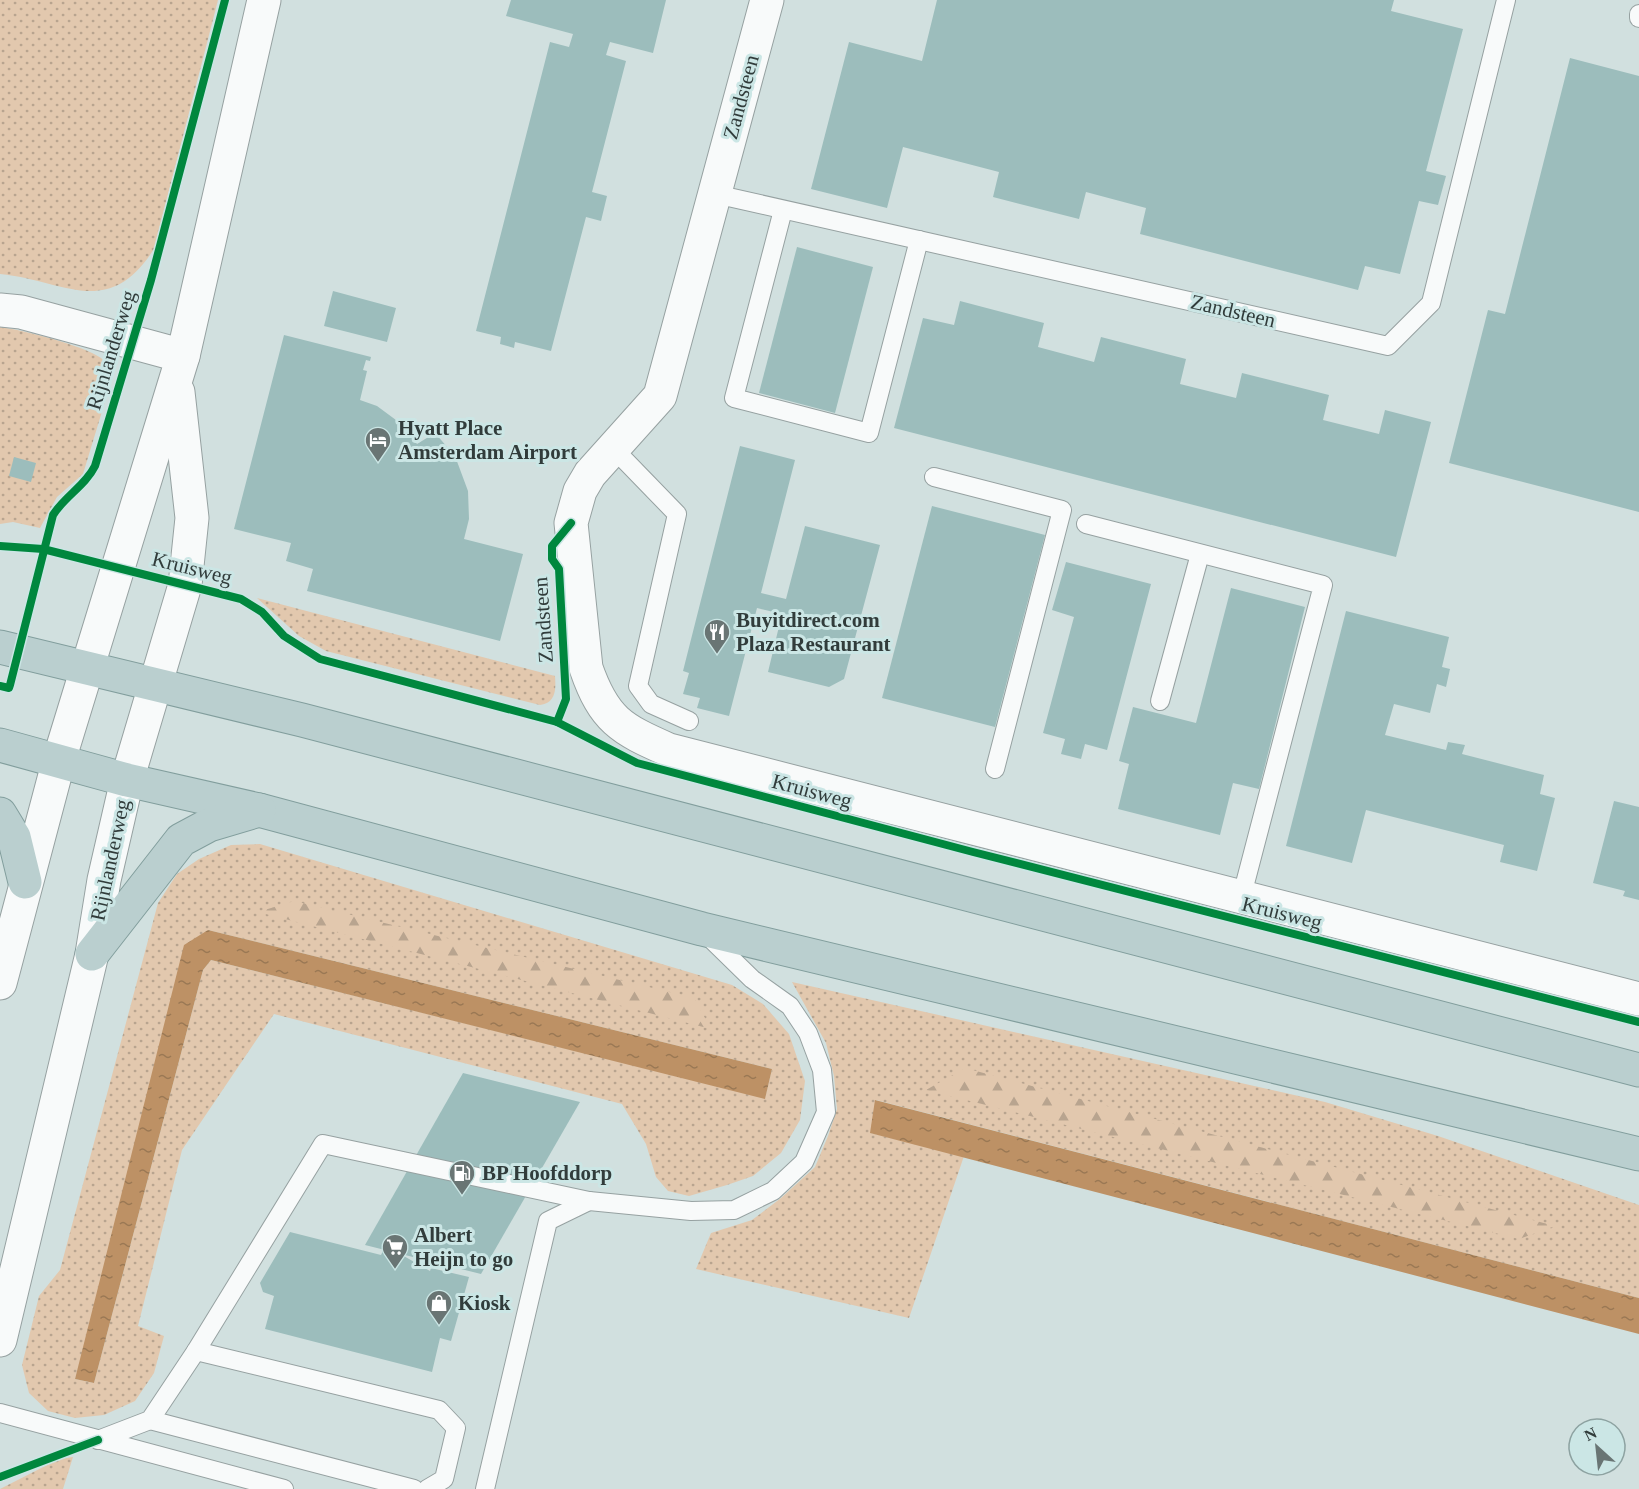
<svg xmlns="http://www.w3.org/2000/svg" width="1639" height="1489" font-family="Georgia,serif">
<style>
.grass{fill:url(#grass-dots);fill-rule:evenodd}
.forest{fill:url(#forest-firs)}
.water{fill:url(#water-ripples)}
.building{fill:#9cbdbc}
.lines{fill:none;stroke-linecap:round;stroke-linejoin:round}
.lane-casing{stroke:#96a1a1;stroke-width:20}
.street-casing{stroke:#96a1a1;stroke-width:35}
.secondary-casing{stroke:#96a1a1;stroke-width:35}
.highway-casing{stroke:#829e9d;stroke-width:35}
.lane{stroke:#f8fafa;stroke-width:18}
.street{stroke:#f8fafa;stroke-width:33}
.secondary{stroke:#f8fafa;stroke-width:33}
.highway{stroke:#bacfcf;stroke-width:33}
.cycleway-casing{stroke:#cbe6e5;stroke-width:11}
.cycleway{stroke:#00873e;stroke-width:8}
.labels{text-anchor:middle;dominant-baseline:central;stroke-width:6;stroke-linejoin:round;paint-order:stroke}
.street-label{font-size:21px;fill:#313c3b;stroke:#cbe6e5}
.poi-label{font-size:21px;font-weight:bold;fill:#313c3b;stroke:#cbe6e5;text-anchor:start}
</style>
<defs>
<pattern id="grass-dots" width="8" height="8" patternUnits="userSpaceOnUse" patternTransform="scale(1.5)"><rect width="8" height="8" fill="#e2c8ae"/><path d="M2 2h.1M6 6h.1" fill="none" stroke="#b8a48f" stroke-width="1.8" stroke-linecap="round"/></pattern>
<pattern id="forest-firs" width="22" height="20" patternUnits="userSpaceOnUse" patternTransform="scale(1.5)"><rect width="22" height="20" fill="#e2c8ae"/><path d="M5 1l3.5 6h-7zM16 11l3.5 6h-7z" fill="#b8a48f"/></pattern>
<pattern id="water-ripples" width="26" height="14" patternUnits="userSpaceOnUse" patternTransform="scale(1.5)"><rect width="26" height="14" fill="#bd9165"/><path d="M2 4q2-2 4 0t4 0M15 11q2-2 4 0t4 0" fill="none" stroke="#9a7854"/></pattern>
</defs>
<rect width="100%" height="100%" fill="#d1e0df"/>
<g class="grass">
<path d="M0 0H218L154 249C108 321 64 280 0 274Z"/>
<path d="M0 327C23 330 82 345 101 358 106 362 110 368 114 372L83 474 57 497 40 528 13 522 0 524Z"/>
<path d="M257 598 555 676C556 689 556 703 540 705L326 651 299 636Z"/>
<path d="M260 844 732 985 763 1004 789 1034 805 1081 800 1120 781 1153 753 1176 727 1185 689 1196 668 1191 656 1177 646 1144 622 1104 274 1014 182 1150 138 1326 164 1336 154 1373 135 1401 104 1415 75 1418 48 1411 29 1393 22 1365 39 1296 60 1270 158 903 177 874 199 859 231 845ZM208 930 772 1069 765 1098 211 960 203 970 94 1383 75 1379Z"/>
<polygon points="792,982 1325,1102 1438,1136 1639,1205 1639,1298 876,1100 871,1133 964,1156 909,1318 696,1269 711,1233 752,1220 781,1198 815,1167 828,1136 837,1109 834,1076 826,1043"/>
<polygon points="73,1457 63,1489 0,1489 59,1459"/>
</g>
<g class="forest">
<polygon points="294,901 694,998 711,1029 258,912"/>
<polygon points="965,1068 1555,1226 1519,1239 926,1090"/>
</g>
<g class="water">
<polygon points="208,930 772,1069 765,1099 211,960 203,970 94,1383 75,1379 184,945"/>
<polygon points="875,1100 1639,1298 1639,1334 870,1133"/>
</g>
<g class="building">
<polygon points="511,0 666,0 653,53 610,42 606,55 626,61 592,192 607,196 601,221 586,217 551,351 515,342 514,348 500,344 501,337 476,331 550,42 569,47 573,34 506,16"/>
<polygon points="937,0 1394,0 1391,11 1463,29 1426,171 1446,176 1438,205 1419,201 1400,274 1365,266 1358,290 1140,234 1146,208 1086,192 1079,219 993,197 999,172 903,147 887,208 811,189 849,42 922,61"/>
<polygon points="1570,58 1639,76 1639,512 1449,463 1488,310 1505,314"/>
<polygon points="797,247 873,267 835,413 759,393"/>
<polygon points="333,291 396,308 387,342 324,326"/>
<polygon points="960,301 1044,323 1038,347 1094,362 1101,337 1186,359 1180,384 1236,398 1242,373 1329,395 1323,420 1379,434 1385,410 1431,422 1396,557 894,428 923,318 954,325"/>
<polygon points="284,335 371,357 370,361 366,360 363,370 367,371 360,400 377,406 400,423 406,422 413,424 416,431 413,439 417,444 435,433 455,456 468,491 469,519 464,539 523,554 500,641 307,591 313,569 286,561 291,543 234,529"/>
<polygon points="740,446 795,460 761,593 786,599 805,526 880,545 844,679 829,687 768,672 782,614 757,608 729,716 697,708 700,698 683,694 689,673 683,671"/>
<polygon points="14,457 36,463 31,482 9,476"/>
<polygon points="932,506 1045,535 995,727 882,698"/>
<polygon points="1066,562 1151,584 1107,750 1085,744 1081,759 1061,754 1065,739 1043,733 1074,617 1052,610"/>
<polygon points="1231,588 1305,607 1259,789 1233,783 1220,835 1118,809 1129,764 1119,761 1133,707 1196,723"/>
<polygon points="1346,611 1449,637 1442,667 1450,669 1446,687 1437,684 1430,713 1394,704 1385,735 1446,750 1448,742 1465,745 1462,754 1544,775 1540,794 1555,798 1537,871 1500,862 1504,845 1366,810 1352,863 1286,846"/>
<polygon points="1614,801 1639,807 1639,900 1623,896 1625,891 1593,883"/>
<polygon points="463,1073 580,1102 481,1274 365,1245"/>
<polygon points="290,1232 381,1255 383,1251 399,1259 402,1255 430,1271 431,1268 469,1277 451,1341 440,1338 432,1372 265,1329 274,1296 263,1292 260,1283"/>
</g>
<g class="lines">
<g class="lane-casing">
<g id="lane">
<polyline points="1639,14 1639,18"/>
<polyline points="715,194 1388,346 1431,303 1506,0"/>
<polyline points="783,210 734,398 869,433 919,240"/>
<polyline points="612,447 677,514 638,686 651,704 689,721"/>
<polyline points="934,477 1062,510 995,769"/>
<polyline points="1086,524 1323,585 1242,895"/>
<polyline points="1160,701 1200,554"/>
<polyline points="196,1351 439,1410 456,1428 444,1479 427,1489"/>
<polyline points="0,1413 284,1489"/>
<polyline points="150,1420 414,1489"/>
<polyline points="98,1440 150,1420 196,1351 323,1144 589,1201 691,1211 734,1210 773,1191 804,1162 826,1112 822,1070 808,1033 790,1006 752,979 707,935"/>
<polyline points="485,1489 548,1221 589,1201"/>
</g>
</g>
<g class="street-casing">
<g id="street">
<path d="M767 0 660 396 590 474 580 491 571 523 586 668C604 720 621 729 669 750L1639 999"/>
<polyline points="0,310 21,312 183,356"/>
</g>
</g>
<g class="secondary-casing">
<g id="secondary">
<polyline points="0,983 59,760 183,356 264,0"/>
<polyline points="0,1340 92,954 104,880 127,780 185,585 192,518 178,392"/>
</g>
</g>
<g class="highway-casing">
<g id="highway">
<polyline points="0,647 302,720 1639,1070"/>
<polyline points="0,745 127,780 259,810 702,929 1639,1154"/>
<polyline points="0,814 14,837 25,882"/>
<polyline points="92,954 181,840 209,825 259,810"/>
</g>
</g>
<use href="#lane" class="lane"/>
<use href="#street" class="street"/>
<use href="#secondary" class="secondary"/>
<use href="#highway" class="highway"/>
<g class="cycleway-casing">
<g id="cycleway">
<polyline points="0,546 43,549 241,599 262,612 284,636 320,659 557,722 637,763 973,852 1639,1022"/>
<path d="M0 686 9 688 10 685 53 515C65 496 85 486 95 466L151 280 225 0"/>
<polyline points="557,722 566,699 559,569 552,559 552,546 571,523"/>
<polyline points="0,1477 98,1440"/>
</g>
</g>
<use href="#cycleway" class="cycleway"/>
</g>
<defs>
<g id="hotel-pin" transform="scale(1.35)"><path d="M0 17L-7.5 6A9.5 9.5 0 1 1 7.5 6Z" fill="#697574" stroke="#cbe6e5"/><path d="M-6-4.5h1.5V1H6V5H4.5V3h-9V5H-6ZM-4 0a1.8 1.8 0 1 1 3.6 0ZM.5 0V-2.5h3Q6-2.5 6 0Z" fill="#fff"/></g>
<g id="restaurant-pin" transform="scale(1.35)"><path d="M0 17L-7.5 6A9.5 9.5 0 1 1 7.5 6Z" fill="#697574" stroke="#cbe6e5"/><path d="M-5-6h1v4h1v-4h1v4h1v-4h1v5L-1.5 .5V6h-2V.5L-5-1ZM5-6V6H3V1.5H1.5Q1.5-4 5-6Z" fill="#fff"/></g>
<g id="fuel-pin" transform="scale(1.35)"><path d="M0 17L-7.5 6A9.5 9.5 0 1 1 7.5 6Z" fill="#697574" stroke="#cbe6e5"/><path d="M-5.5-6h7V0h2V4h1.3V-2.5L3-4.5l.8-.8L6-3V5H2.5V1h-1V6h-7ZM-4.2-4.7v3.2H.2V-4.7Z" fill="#fff"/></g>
<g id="supermarket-pin" transform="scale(1.35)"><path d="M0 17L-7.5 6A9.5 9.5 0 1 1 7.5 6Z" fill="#697574" stroke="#cbe6e5"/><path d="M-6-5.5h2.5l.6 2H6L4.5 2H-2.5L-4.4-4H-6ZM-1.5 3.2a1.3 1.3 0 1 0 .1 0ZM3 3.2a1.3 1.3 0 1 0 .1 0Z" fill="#fff"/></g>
<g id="shop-pin" transform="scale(1.35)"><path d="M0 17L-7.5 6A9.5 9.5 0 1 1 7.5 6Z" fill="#697574" stroke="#cbe6e5"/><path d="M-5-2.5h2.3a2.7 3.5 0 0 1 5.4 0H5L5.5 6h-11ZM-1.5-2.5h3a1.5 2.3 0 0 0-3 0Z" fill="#fff"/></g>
</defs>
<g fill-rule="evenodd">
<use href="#hotel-pin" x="378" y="440"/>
<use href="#restaurant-pin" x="717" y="632"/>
<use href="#fuel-pin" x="462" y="1173"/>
<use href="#supermarket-pin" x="395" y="1247"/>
<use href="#shop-pin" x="439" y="1303"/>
</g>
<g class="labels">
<g class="street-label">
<text transform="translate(741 97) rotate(-75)">Zandsteen</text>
<text transform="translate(1233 311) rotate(13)">Zandsteen</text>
<text transform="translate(111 350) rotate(-73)">Rijnlanderweg</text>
<text transform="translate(192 568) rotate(14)">Kruisweg</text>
<text transform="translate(543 620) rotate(-94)">Zandsteen</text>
<text transform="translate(812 791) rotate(15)">Kruisweg</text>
<text transform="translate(110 860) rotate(-78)">Rijnlanderweg</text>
<text transform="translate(1282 913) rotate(14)">Kruisweg</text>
</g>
<g class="poi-label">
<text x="398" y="428">Hyatt Place<tspan x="398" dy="24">Amsterdam Airport</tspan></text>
<text x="736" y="620">Buyitdirect.com<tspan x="736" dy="24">Plaza Restaurant</tspan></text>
<text x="482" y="1173">BP Hoofddorp</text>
<text x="414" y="1235">Albert<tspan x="414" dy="24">Heijn to go</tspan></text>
<text x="458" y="1303">Kiosk</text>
</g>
</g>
<g transform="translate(1597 1447) rotate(333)"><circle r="28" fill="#cbe6e5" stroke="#8da2a1" stroke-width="1.5"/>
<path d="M0-4.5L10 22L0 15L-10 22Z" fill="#697574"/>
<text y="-9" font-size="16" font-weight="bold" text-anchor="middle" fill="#313c3b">N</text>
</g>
</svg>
